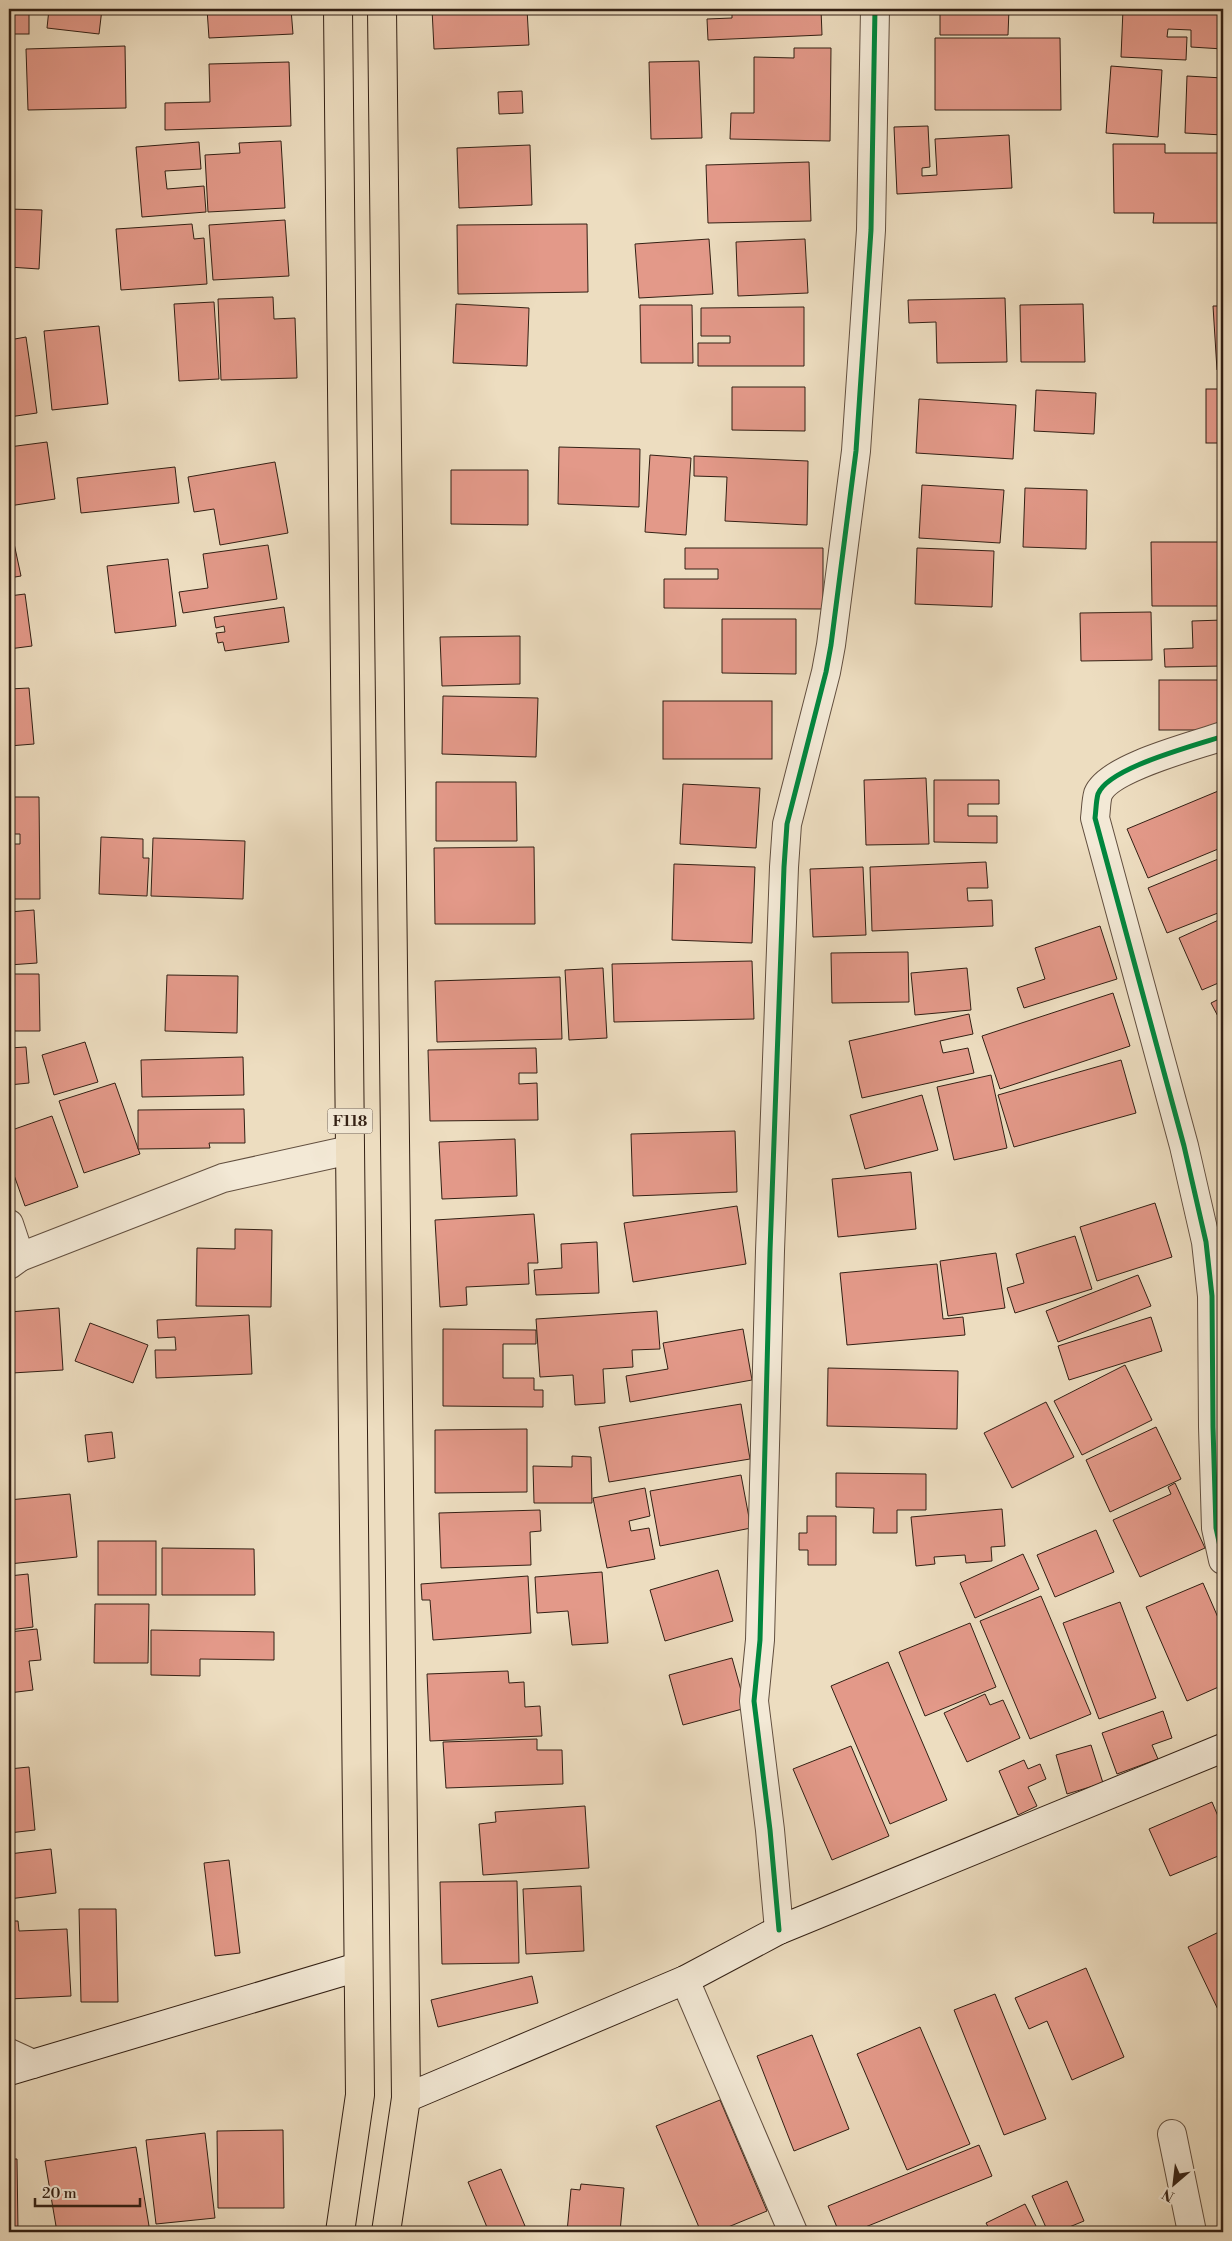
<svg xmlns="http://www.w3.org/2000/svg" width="1232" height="2241" font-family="'Libre Bodoni',serif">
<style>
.building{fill:#e39989;stroke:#332014}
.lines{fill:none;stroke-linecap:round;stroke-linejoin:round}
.minor-casing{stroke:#624f3f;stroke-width:30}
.secondary-casing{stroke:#332014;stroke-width:30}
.primary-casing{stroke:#332014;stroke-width:30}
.minor{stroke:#f3e9d6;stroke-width:28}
.secondary{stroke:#f3e9d6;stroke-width:28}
.primary{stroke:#edddc0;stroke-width:28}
.cycleway-casing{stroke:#f3e9d6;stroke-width:8}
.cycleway{stroke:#00873e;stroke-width:5}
.labels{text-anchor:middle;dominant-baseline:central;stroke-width:4;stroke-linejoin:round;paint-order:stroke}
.shield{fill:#f3e9d6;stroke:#6d5c4e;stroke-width:1}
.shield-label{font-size:15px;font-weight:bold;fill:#332014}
</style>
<rect width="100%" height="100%" fill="#edddc0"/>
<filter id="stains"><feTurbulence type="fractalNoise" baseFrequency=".004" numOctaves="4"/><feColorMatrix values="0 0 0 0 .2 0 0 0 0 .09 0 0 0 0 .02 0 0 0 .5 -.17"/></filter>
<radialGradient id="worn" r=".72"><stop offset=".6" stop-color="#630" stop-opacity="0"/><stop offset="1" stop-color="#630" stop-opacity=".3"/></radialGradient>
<g class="building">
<rect x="9" y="9" width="20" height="25"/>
<polygon points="49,9 102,9 99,34 47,28"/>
<polygon points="207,9 291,9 293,34 209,38"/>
<polygon points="432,9 527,9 529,45 434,49"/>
<polygon points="732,9 821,9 822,35 708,40 707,19 732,18"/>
<polygon points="940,9 1009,9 1008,35 940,35"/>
<polygon points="1123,9 1223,9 1223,49 1191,47 1191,30 1168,29 1167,37 1187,37 1186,60 1121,57"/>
<polygon points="935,38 1060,38 1061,110 935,110"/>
<polygon points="125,46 126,108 28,110 26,49"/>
<polygon points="794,48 831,48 830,141 730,139 731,113 754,113 754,57 794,58"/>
<polygon points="699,61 702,138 651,139 649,62"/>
<polygon points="289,62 291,126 165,130 165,103 210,102 209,64"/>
<polygon points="1111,66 1162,70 1158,137 1106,133"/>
<polygon points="1187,76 1223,78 1223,135 1185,133"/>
<polygon points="522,91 523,113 499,114 498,92"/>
<polygon points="928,126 930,167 922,168 922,176 937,175 935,139 1009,135 1012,188 897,194 894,127"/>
<polygon points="281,141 285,208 208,212 205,155 240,153 239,143"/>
<polygon points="199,142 201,169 165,171 167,189 204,186 206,212 142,217 136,147"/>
<polygon points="1113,144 1165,144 1165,153 1223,153 1223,223 1153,223 1154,213 1114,213"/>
<polygon points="530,145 532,205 459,208 457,148"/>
<polygon points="809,162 811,221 708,223 706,165"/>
<polygon points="9,209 42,210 39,269 9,267"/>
<polygon points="285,220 289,276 213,280 209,225"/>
<polygon points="192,224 194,239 204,238 207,284 121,290 116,229"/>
<polygon points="587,224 588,292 458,294 457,225"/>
<polygon points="709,239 713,294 639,298 635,244"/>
<polygon points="805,239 808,293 738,296 736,242"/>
<polygon points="273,297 274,319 295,318 297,378 221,380 218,299"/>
<polygon points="1005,298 1007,362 937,363 936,322 909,323 908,300"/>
<polygon points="214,302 219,379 179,381 174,304"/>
<polygon points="456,304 529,308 527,366 453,363"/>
<polygon points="1083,304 1085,362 1021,362 1020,305"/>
<polygon points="640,305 692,305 693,363 641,363"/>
<polygon points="1213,306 1223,306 1223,369 1217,370"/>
<polygon points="804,307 804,366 698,366 698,343 730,343 730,336 701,336 701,308"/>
<polygon points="99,326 108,404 52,410 44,331"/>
<polygon points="26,337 37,413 9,417 9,340"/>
<polygon points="732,387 805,387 805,431 732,430"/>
<rect x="1206" y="389" width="17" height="54"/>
<polygon points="1036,390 1096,393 1094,434 1034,431"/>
<polygon points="919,399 1016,405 1013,459 916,453"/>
<polygon points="47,442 55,499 9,506 9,447"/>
<polygon points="559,447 640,449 639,507 558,504"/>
<polygon points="650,455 691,458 686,535 645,532"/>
<polygon points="694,456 808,461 807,525 725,521 727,477 694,476"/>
<polygon points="275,462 288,533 220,545 214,509 194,512 188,477"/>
<polygon points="175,467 179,503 81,513 77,478"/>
<polygon points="451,470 528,470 528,525 451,524"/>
<polygon points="922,485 1004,490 1000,543 919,538"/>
<polygon points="1025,488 1087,490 1086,549 1023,547"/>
<polygon points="9,520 21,576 9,578"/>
<polygon points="1151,542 1223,542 1223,606 1152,606"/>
<polygon points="268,545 277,599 183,613 179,592 208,588 203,554"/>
<polygon points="685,548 823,548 823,609 664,608 664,579 718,579 718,569 685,569"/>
<polygon points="917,548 994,551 992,607 915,604"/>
<polygon points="168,559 176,626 115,633 107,566"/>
<polygon points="25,594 32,646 9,649 9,596"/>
<polygon points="284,607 289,642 225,651 223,642 218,643 216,633 225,632 224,626 216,628 214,617"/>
<polygon points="1151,612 1152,660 1081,661 1080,613"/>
<polygon points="722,619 796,619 796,674 722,673"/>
<polygon points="1223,620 1223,666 1165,667 1164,649 1193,648 1192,621"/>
<polygon points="520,636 520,684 442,686 440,637"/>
<rect x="1159" y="680" width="64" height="50"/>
<polygon points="29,688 34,744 9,746 9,689"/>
<polygon points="443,696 538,698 536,757 442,754"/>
<rect x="663" y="701" width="109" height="58"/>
<polygon points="926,778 929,844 866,845 864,780"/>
<polygon points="934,780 999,780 999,804 968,804 968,816 997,816 997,843 934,842"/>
<polygon points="436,782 516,782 517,841 436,841"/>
<polygon points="683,784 760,788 756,848 680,844"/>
<polygon points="1223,789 1223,847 1148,878 1127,829"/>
<polygon points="9,797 39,797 40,899 9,899 9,844 20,844 20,834 9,834"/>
<polygon points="101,837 143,839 143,858 149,858 147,896 99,894"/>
<polygon points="153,838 245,841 243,899 151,896"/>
<polygon points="534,847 535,924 435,924 434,848"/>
<polygon points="1223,857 1223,911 1167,933 1148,888"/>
<polygon points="986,862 988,888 967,888 968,901 992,900 993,926 872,931 870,867"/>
<polygon points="674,864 755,867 752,943 672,940"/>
<polygon points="863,867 866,935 813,937 810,869"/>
<polygon points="34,910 37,963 9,965 9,912"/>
<polygon points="1223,918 1223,981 1202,990 1179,938"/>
<polygon points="1100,926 1117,979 1024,1008 1017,988 1045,979 1035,948"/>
<polygon points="908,952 909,1002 832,1003 831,953"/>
<polygon points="752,961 754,1019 614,1022 612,964"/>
<polygon points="603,968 607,1038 569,1040 565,970"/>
<polygon points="967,968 971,1010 915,1015 911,973"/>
<polygon points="9,974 39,974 40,1031 9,1031"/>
<polygon points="167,975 238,976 237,1033 165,1031"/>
<polygon points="560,977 562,1039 437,1042 435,981"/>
<polygon points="1113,993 1130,1046 1000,1089 982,1036"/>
<polygon points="1223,997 1223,1026 1211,1003"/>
<polygon points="969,1014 973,1034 940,1041 943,1053 968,1048 974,1073 862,1098 849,1041"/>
<polygon points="85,1042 98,1082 54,1095 42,1055"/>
<polygon points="26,1047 29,1083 9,1085 9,1048"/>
<polygon points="536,1048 537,1073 519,1073 519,1084 537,1083 538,1120 430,1121 428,1050"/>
<polygon points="243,1057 244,1095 142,1097 141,1060"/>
<polygon points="1121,1060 1136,1113 1014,1147 998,1095"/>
<polygon points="991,1075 1007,1148 954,1160 937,1087"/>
<polygon points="115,1083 140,1154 84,1173 59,1101"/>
<polygon points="922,1095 938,1150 865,1169 850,1115"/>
<polygon points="244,1109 245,1143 209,1143 210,1148 138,1149 138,1110"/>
<polygon points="52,1116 78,1187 25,1206 9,1161 9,1131"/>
<polygon points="735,1131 737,1192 633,1196 631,1134"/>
<polygon points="515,1139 517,1196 442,1199 439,1142"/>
<polygon points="911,1172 916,1229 838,1237 832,1179"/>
<polygon points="1155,1203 1172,1257 1097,1281 1080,1227"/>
<polygon points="737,1206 746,1264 633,1282 624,1223"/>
<polygon points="534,1214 538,1263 528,1263 529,1284 466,1287 467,1305 440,1307 435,1220"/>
<polygon points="235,1229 272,1230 271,1307 196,1306 197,1248 235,1249"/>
<polygon points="1075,1236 1092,1289 1015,1313 1007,1288 1024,1283 1016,1254"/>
<polygon points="597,1242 599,1293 536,1295 534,1270 562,1268 561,1244"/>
<polygon points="996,1253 1005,1308 948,1316 940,1261"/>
<polygon points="937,1264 943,1319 963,1317 965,1335 847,1345 840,1273"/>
<polygon points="1138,1275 1151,1306 1058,1342 1046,1311"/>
<polygon points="59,1308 63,1370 12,1373 9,1312"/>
<polygon points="657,1311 660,1349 632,1350 633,1367 603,1369 605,1403 575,1405 573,1375 540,1377 536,1319"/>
<polygon points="249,1315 252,1374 156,1378 155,1350 176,1350 175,1337 158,1338 157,1320"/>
<polygon points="1151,1317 1162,1351 1069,1380 1058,1346"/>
<polygon points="90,1323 148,1345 133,1383 75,1361"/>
<polygon points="443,1329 536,1330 536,1344 503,1344 503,1378 534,1378 534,1390 543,1390 543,1407 443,1406"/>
<polygon points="743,1329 752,1380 630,1402 626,1376 668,1369 663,1343"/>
<polygon points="1125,1365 1152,1420 1082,1455 1054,1401"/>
<polygon points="828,1368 958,1371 957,1429 827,1426"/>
<polygon points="1046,1402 1074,1457 1012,1488 984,1433"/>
<polygon points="741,1404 750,1459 609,1482 599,1427"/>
<polygon points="1156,1427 1181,1479 1110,1512 1086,1460"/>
<polygon points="527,1429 527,1492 435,1493 435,1430"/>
<polygon points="112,1432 115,1458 88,1462 85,1435"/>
<polygon points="572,1456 591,1457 592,1503 534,1503 533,1466 572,1467"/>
<polygon points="836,1473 926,1474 926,1510 897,1510 897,1533 873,1533 874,1508 836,1507"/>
<polygon points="741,1475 751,1528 660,1546 650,1491"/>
<polygon points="1175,1483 1205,1548 1140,1577 1113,1520 1171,1494 1168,1487"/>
<polygon points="645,1488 650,1516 629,1521 631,1531 649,1528 655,1559 607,1568 593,1498"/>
<polygon points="70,1494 77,1557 9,1564 9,1500"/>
<polygon points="1002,1509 1005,1546 991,1547 992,1561 966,1563 965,1555 934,1557 935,1564 916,1566 911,1517"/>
<polygon points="540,1510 541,1531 530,1532 531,1565 441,1568 439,1513"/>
<polygon points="807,1516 836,1516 836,1565 808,1565 808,1550 799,1550 799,1533 807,1533"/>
<polygon points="1096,1530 1114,1572 1055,1597 1037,1555"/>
<rect x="98" y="1541" width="58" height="54"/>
<polygon points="162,1548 254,1549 255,1595 162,1595"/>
<polygon points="1023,1554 1039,1589 975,1618 960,1583"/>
<polygon points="718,1570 733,1621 665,1641 650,1590"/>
<polygon points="602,1572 608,1643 572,1645 568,1611 537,1613 535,1577"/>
<polygon points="28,1574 33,1627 9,1630 9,1576"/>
<polygon points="528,1576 531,1633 433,1640 430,1600 422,1600 421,1584"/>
<polygon points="1203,1583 1223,1629 1223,1685 1187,1701 1146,1607"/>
<polygon points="1041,1596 1091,1714 1030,1739 980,1621"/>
<polygon points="1120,1602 1156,1698 1099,1719 1063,1623"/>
<polygon points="95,1604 149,1604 148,1663 94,1663"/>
<polygon points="970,1623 996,1687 925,1716 899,1652"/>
<polygon points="37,1629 41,1660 29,1661 33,1690 9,1693 9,1632"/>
<polygon points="151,1630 274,1632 274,1660 200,1659 200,1676 151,1675"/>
<polygon points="732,1658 746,1708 683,1725 669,1675"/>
<polygon points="888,1662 947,1800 890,1824 831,1686"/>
<polygon points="508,1671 509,1683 524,1682 525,1707 540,1706 542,1736 430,1741 427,1674"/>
<polygon points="985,1694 990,1705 1003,1700 1020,1738 967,1762 944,1713"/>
<polygon points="1163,1711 1172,1738 1152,1745 1158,1759 1117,1774 1102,1733"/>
<polygon points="537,1739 537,1750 562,1750 563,1784 446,1788 443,1742"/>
<polygon points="1091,1745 1103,1783 1067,1794 1056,1755"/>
<polygon points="851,1746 889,1836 832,1860 793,1769"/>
<polygon points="1024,1760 1028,1769 1040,1764 1046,1779 1028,1787 1037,1806 1018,1815 999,1771"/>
<polygon points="29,1767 35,1830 9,1833 9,1769"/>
<polygon points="1212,1802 1223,1828 1223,1854 1170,1876 1149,1829"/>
<polygon points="585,1806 589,1868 483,1875 479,1824 496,1822 495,1812"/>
<polygon points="51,1849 56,1893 9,1899 9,1854"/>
<polygon points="229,1860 240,1953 215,1956 204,1863"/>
<polygon points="517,1881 519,1963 442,1964 440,1882"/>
<polygon points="581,1886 584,1951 526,1954 523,1889"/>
<polygon points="79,1909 116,1909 118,2002 81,2002"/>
<polygon points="9,1921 18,1921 19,1931 67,1929 71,1996 9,1999"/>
<polygon points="1223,1930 1223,2020 1188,1947"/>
<polygon points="1086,1968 1124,2057 1072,2080 1047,2021 1029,2029 1015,1998"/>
<polygon points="532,1976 538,2003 438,2027 431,2000"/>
<polygon points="995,1994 1046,2119 1004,2135 954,2010"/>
<polygon points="920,2027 970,2144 907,2170 857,2054"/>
<polygon points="812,2035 849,2129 794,2151 757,2056"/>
<polygon points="720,2100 767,2211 716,2232 701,2232 656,2126"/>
<polygon points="283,2130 284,2208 218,2208 217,2131"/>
<polygon points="205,2133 215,2218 156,2224 146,2140"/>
<polygon points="979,2145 992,2176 853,2232 839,2232 828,2206"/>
<polygon points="136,2147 150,2232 57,2232 45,2161"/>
<polygon points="9,2159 17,2159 18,2232 9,2232"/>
<polygon points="501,2169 525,2226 511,2232 489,2232 468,2182"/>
<polygon points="1067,2181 1084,2221 1057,2232 1048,2232 1032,2196"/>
<polygon points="581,2184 624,2188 620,2232 567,2232 571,2189 580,2190"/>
<polygon points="1025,2204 1039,2232 991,2232 986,2223"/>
</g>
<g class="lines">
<g class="minor-casing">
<g id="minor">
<path d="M1223 736C1195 746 1109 767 1098 794 1096 801 1096 811 1095 818L1184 1146 1206 1242 1212 1296 1213 1427 1216 1528 1223 1560"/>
<polyline points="9,1224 20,1257"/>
<polyline points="9,1265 20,1257 223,1178 350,1150"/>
<polyline points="779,1930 770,1830 754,1701 760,1640 770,1251 784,867 787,824 826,672 831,645 856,451 871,230 875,9"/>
<polyline points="685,1980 793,2232"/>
<polyline points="9,2053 33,2064"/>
<polyline points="1172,2134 1192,2232"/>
</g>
</g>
<g class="secondary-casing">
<g id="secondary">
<polyline points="9,2071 358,1967"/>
<polyline points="406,2098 685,1980 779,1930 1223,1748"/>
</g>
</g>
<g class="primary-casing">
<g id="primary">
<polyline points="338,9 360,2095 340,2232"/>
<polyline points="382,9 406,2098 386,2232"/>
</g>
</g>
<use href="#minor" class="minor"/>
<use href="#secondary" class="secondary"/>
<use href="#primary" class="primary"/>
<g class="cycleway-casing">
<g id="cycleway">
<path d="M1223 736C1195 746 1109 767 1098 794 1096 801 1096 811 1095 818L1184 1146 1206 1242 1212 1296 1213 1427 1216 1528 1223 1560"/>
<polyline points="779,1930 770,1830 754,1701 760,1640 770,1251 784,867 787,824 826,672 831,645 856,451 871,230 875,9"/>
</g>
</g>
<use href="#cycleway" class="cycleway"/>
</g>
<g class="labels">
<rect class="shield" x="327.5" y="1108.5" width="45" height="25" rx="4"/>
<g class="shield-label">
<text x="350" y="1121">F118</text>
</g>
</g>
<rect width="1232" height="2241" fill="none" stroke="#edddc0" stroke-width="30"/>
<rect x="10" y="10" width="1212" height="2221" fill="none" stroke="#332014" stroke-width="2.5"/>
<rect x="15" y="15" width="1202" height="2211" fill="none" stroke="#332014"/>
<g transform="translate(1174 2184) rotate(208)" stroke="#f3e9d6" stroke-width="4" paint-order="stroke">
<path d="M0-4L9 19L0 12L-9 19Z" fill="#332014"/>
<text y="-8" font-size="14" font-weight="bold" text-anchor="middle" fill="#332014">N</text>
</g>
<path d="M35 2198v8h105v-8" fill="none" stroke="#332014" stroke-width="2.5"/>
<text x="42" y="2198" font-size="15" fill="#332014" stroke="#f3e9d6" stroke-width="4" paint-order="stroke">20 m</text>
<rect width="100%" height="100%" filter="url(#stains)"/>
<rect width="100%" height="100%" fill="url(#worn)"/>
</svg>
